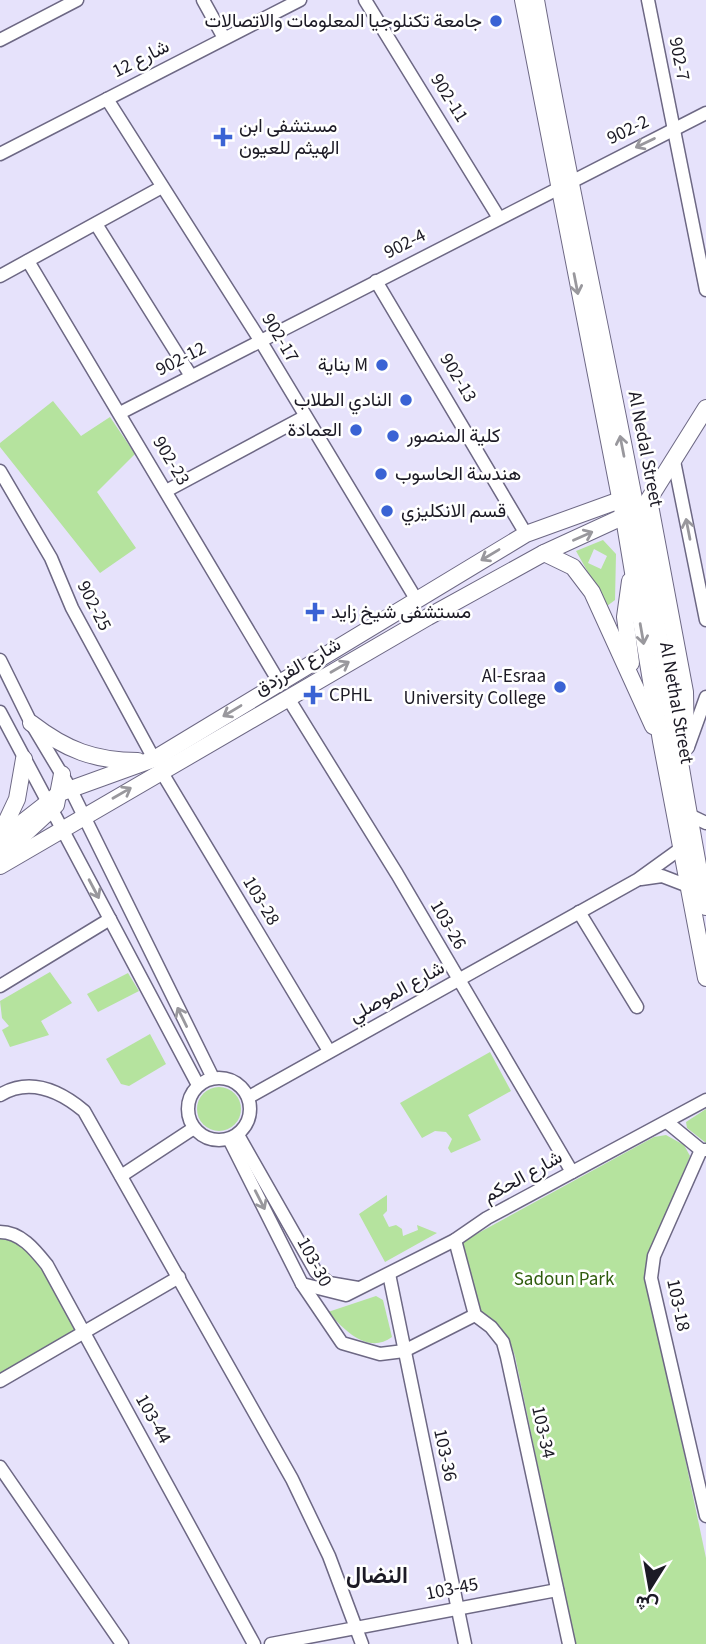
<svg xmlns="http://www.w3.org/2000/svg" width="706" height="1644" font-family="'Source Sans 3',Vazirmatn,sans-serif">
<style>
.green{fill:#b5e39e;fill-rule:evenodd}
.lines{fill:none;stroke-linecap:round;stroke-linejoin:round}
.minor-casing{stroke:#6d6884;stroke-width:15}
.major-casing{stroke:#6d6884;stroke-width:18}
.minor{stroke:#fff;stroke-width:12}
.major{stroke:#fff;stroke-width:16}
.oneway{stroke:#99989d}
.poi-dot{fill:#3a63d4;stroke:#fff;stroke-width:2.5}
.labels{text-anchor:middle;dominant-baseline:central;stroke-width:5;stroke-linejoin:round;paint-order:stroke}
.poi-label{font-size:19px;fill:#1c1a25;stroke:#fff;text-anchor:start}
.street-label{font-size:19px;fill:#1c1a25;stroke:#fff}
.park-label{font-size:19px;fill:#2f5c0d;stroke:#fff}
.quarter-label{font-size:23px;font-weight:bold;fill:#1c1a25;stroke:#fff}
</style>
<rect width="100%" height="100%" fill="#e6e2fb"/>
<g class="green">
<polygon points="53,401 81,436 110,417 135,454 97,492 136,548 100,573 0,447 0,443"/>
<path d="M603 540 616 554 615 600 607 606 576 551ZM594 549 607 556 601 569 588 563Z"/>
<polygon points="50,972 72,1003 41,1021 49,1035 10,1047 2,1030 9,1026 2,1018 0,1001"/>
<polygon points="128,973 139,991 98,1012 87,994"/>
<polygon points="150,1034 166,1064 129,1086 121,1084 106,1059"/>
<polygon points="490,1052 511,1091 468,1115 481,1140 451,1153 448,1148 452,1139 446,1132 435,1131 422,1138 400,1103"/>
<circle cx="219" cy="1109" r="22"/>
<polygon points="706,1109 706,1143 687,1128 686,1122"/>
<polygon points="666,1135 684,1145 690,1156 645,1268 706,1558 706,1644 575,1644 515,1356 509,1339 481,1312 460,1243 654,1137"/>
<polygon points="387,1195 387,1211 383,1215 389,1227 396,1225 402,1229 403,1236 418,1230 417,1225 437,1233 385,1262 359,1214"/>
<polygon points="0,1229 47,1265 83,1331 0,1378"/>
<path d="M376 1296 383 1300 392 1337C368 1355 344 1330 328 1312Z"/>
</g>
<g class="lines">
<g class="minor-casing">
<g id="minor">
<polyline points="203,0 224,38"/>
<polyline points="365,0 499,218"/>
<polyline points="648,0 706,290"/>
<polyline points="0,40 77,0"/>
<polyline points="107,99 260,340 416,599"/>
<polyline points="0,154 300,0"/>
<polyline points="96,224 191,376"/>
<polyline points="28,261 279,682"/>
<polyline points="0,276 162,187"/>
<polyline points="376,281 526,534"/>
<polyline points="120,413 706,113"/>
<polyline points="674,461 706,620"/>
<polyline points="0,471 51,558 72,608 154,759"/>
<polyline points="166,491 304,417"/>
<polyline points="0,660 31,723 70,788 213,1078"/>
<polyline points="288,698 397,874 572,1172"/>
<polyline points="0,712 198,1085"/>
<polyline points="688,747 706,697"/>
<polyline points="161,771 329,1051"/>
<polyline points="687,814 706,823"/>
<polyline points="641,879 662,876 688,886"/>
<polyline points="579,912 637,1007"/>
<polyline points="0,986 110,919"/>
<circle cx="219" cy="1109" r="31"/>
<path d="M0 1095C30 1077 60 1091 84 1111L292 1479 329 1556 362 1644"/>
<polyline points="249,1097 637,880 680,849"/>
<polyline points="667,1122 701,1150 706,1150"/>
<polyline points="238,1135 316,1272 329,1283 358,1288"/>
<polyline points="229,1139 302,1284 342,1343 380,1354 404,1351 475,1315"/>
<polyline points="701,1150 654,1256 651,1278 706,1516"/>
<polyline points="121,1176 194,1128"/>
<path d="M0 1232C21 1232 35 1250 47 1265L254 1644"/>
<polyline points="455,1240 475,1315 491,1327 503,1342 507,1357 569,1644"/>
<polyline points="389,1274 465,1644"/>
<polyline points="302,1284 346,1295 455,1240 487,1218 706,1100"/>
<polyline points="0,1381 179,1277"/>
<polyline points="0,1467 122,1644"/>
<polyline points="271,1644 557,1590"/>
</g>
</g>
<g class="major-casing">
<g id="major">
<polyline points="523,0 624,518 661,741 706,978"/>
<path d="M536 0C570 192 613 381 648 573 668 684 684 796 706 907"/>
<polyline points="649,500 685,692 686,747"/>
<polyline points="544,553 573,567 592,592 653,726"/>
<polyline points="630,581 625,617 631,663"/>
<path d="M31 723C66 750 95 761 138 761"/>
<polyline points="0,835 17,799 24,759"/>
<polyline points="0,840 60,793 154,759 526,534 620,500 630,500"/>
<polyline points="0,857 56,805 62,774"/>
<polyline points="0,866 428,617 544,553 644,507 706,408"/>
</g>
</g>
<use href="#minor" class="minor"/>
<use href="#major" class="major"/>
</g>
<defs><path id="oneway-shaft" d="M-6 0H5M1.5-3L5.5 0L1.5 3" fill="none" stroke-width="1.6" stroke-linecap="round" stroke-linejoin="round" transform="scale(1.75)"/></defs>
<g class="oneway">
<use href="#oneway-shaft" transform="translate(645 143) rotate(154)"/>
<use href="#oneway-shaft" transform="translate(576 284) rotate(79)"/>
<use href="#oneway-shaft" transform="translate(622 446) rotate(-101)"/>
<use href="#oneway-shaft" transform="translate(688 529) rotate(-101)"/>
<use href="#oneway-shaft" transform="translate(583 536) rotate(-24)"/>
<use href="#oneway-shaft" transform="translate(490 555) rotate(149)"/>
<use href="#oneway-shaft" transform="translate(642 634) rotate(80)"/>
<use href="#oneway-shaft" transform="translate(340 667) rotate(-30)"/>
<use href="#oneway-shaft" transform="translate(232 711) rotate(149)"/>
<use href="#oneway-shaft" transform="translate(122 793) rotate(-30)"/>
<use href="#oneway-shaft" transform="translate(94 889) rotate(62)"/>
<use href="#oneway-shaft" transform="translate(182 1017) rotate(-116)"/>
<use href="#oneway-shaft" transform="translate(260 1200) rotate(63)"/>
</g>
<g class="poi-dot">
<circle cx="496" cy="21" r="7"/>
<path d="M219.5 126.5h7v7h7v7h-7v7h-7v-7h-7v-7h7z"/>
<circle cx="382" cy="365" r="7"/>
<circle cx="406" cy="400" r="7"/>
<circle cx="356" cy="430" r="7"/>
<circle cx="393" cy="436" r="7"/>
<circle cx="381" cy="474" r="7"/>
<circle cx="387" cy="511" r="7"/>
<path d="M311.5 601.5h7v7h7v7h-7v7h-7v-7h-7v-7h7z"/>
<circle cx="560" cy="687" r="7"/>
<path d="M309.5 684.5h7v7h7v7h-7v7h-7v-7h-7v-7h7z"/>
</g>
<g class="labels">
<g class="poi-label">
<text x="482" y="21" text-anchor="end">جامعة تكنلوجيا المعلومات والاتصالات</text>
<text x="239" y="126">مستشفى ابن<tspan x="239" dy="22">الهيثم للعيون</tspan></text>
<text x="368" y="365" text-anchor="end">بناية M</text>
<text x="392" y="400" text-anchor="end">النادي الطلاب</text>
<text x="342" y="430" text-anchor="end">العمادة</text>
<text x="407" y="436">كلية المنصور</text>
<text x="395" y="474">هندسة الحاسوب</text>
<text x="401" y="511">قسم الانكليزي</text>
<text x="331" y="612">مستشفى شيخ زايد</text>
<text x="546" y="676" text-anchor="end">Al-Esraa<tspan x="546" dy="22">University College</tspan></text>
<text x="329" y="695">CPHL</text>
</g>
<g class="street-label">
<text transform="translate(141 59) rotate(-27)">شارع 12</text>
<text transform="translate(679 59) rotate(79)">902-7</text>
<text transform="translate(449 98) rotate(58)">902-11</text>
<text transform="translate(628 130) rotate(-26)">902-2</text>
<text transform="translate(405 244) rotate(-27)">902-4</text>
<text transform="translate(280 338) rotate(59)">902-17</text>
<text transform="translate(181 359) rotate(-27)">902-12</text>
<text transform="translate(458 378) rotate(59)">902-13</text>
<text transform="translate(645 449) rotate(79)">Al Nedal Street</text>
<text transform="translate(171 461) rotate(59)">902-23</text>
<text transform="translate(94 606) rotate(63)">902-25</text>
<text transform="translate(298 667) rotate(-30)">شارع الفرزدق</text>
<text transform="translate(676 703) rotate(80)">Al Nethal Street</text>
<text transform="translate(261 901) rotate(59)">103-28</text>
<text transform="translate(448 925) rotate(60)">103-26</text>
<text transform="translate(397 992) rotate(-29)">شارع الموصلي</text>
<text transform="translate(523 1177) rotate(-29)">شارع الحكم</text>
<text transform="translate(314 1262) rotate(62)">103-30</text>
<text transform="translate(678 1305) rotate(78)">103-18</text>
<text transform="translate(153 1419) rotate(61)">103-44</text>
<text transform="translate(543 1432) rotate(78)">103-34</text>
<text transform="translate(445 1455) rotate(78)">103-36</text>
<text transform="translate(452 1589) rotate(-11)">103-45</text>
</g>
<g class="park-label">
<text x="564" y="1279">Sadoun Park</text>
</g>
<g class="quarter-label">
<text x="377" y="1575">النضال</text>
</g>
</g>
<g transform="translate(650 1588) rotate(191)" stroke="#ffffff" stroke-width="5" paint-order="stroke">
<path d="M0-5L12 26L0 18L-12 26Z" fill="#1c1a25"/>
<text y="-10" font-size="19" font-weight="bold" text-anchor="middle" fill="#1c1a25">ش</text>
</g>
</svg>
